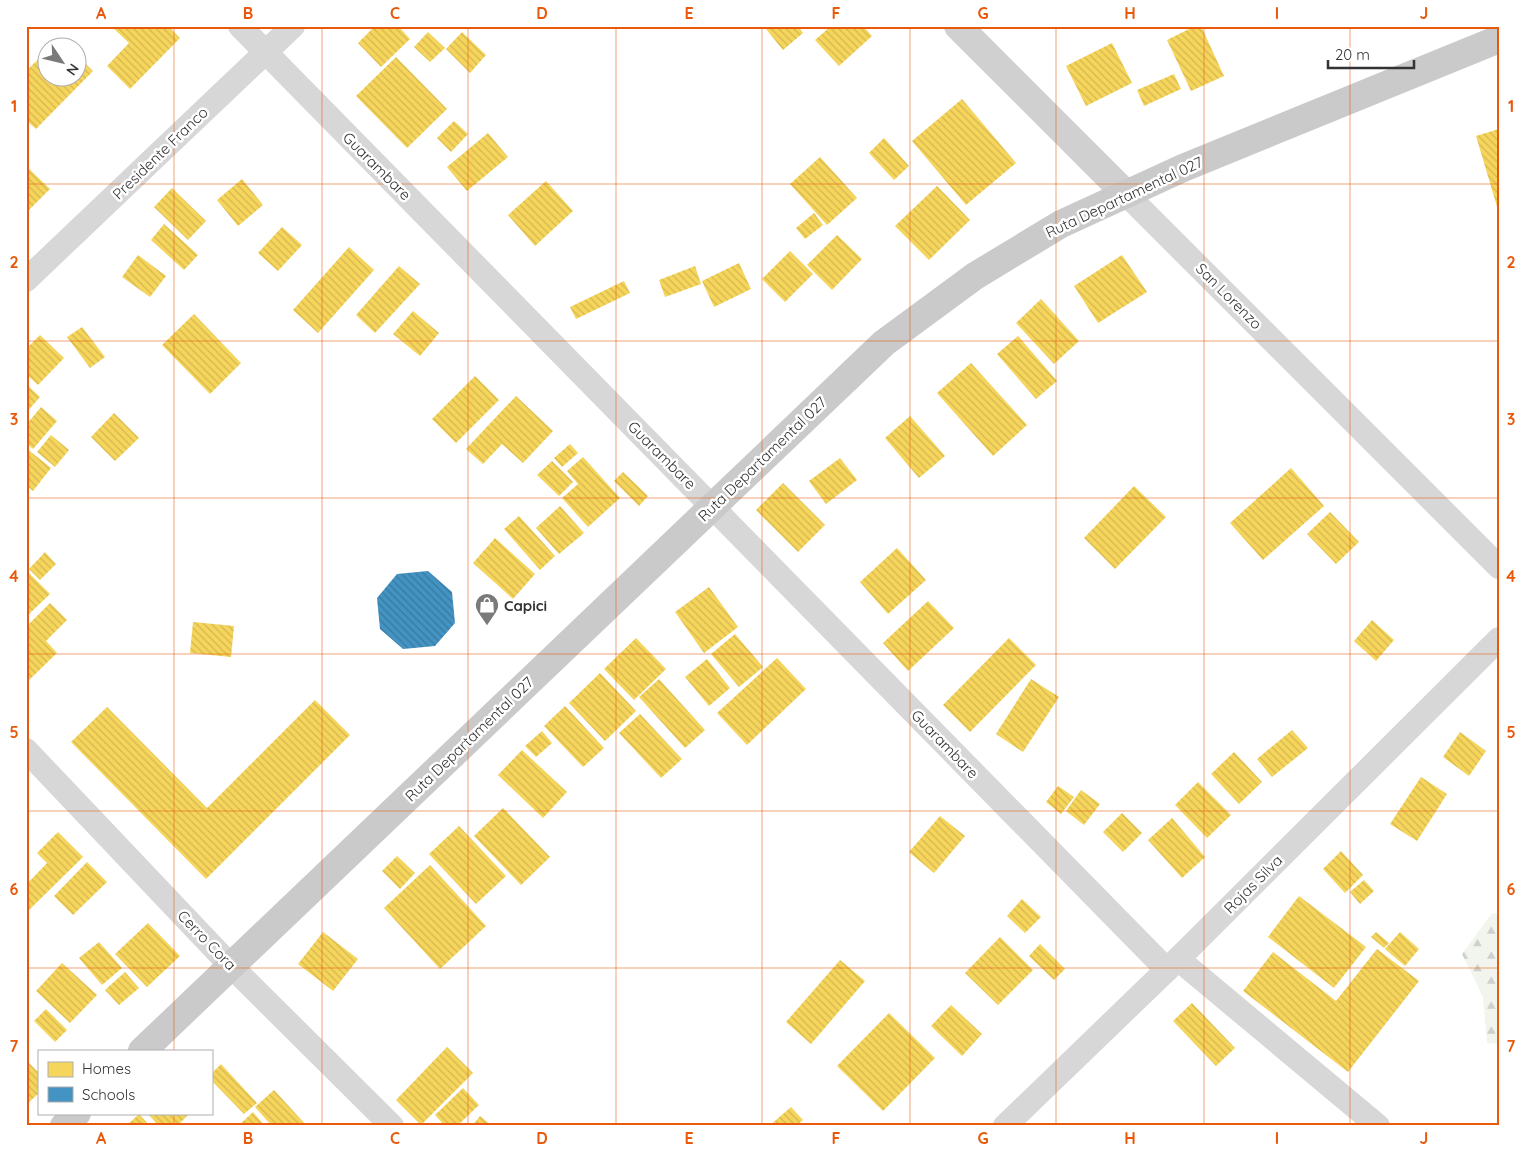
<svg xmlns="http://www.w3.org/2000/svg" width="1525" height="1152" font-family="Quicksand,sans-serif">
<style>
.forest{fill:url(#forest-firs)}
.homes{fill:url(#homes-back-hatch)}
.schools{fill:url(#schools-back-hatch)}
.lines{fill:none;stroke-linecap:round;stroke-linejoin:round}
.street{stroke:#d7d7d7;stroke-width:24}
.secondary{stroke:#d0d0d0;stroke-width:28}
.primary{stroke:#cacaca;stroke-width:28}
.grid{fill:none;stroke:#e8590c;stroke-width:1;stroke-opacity:0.55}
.labels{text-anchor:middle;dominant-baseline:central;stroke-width:5;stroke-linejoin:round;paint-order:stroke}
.street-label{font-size:15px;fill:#333;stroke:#fff}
.poi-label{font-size:15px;font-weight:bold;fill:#333;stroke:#fff;text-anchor:start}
.neatline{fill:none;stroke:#e8590c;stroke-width:2}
.grid-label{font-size:16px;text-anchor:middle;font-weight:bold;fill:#e8590c}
</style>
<defs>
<pattern id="forest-firs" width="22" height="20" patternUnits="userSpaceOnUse" patternTransform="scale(1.25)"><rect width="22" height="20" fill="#f1f5ed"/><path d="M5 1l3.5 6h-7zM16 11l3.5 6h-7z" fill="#cfd2cc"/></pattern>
<pattern id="homes-back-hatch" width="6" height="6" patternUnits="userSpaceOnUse" patternTransform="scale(1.25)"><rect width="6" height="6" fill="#f6d55c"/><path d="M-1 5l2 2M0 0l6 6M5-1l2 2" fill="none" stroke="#d3b750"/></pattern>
<pattern id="schools-back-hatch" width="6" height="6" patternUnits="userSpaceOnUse" patternTransform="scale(1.25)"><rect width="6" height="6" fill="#4393c3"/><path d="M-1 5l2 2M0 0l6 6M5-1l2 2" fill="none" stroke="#39799f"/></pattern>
</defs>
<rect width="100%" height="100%" fill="#fff"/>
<polygon class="forest" points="1492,913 1499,914 1499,1044 1487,1043 1483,997 1462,954"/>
<g class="homes">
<polygon points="111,26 168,26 180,38 130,89 107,66 129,43"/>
<polygon points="375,26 398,26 410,39 381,67 358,43"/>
<polygon points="770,26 798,26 803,33 783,50 766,29"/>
<polygon points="831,26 863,26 872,36 839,66 815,40"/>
<polygon points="1195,26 1201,26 1224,76 1191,91 1167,40"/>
<polygon points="428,32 445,48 430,62 414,47"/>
<polygon points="462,32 486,55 470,73 446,49"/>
<polygon points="59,38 69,48 50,48"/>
<polygon points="1112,43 1132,83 1086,106 1066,66"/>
<polygon points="48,50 48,78 78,78 78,56 93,71 36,129 26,120 26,71"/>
<polygon points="396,57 447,109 407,148 356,96"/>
<polygon points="1174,74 1181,89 1144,106 1137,90"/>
<polygon points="962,99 1016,163 966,205 912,141"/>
<polygon points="454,121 468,134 451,152 437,138"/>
<polygon points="1499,129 1499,210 1498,210 1476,136"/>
<polygon points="488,133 508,157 467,191 447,167"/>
<polygon points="884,138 909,166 894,180 869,153"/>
<polygon points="820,157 857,198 827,225 790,184"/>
<polygon points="26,166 50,189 26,213"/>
<polygon points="242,179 263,205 238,226 217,200"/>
<polygon points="546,181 573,211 535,246 508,215"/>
<polygon points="937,186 970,220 929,260 895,226"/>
<polygon points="172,188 206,221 188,240 154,207"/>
<polygon points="814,213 823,225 805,239 796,228"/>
<polygon points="164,224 198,255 184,270 151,240"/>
<polygon points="282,227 302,245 278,271 258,253"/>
<polygon points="837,235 862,259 832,290 807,265"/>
<polygon points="349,247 374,270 318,333 293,310"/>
<polygon points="790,251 813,274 785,302 762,279"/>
<polygon points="138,255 166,276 150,297 122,277"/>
<polygon points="1122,255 1147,292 1098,323 1074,286"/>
<polygon points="739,263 751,289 714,307 702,281"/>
<polygon points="399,266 420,284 375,333 356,315"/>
<polygon points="695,266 701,284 665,297 659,280"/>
<polygon points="624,281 630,293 576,319 570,307"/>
<polygon points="1041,299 1079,341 1054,364 1016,323"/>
<polygon points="413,311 439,333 420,356 393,334"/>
<polygon points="194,314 241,363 210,394 162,345"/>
<polygon points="82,327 105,357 90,368 67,337"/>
<polygon points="40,335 64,358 38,385 26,374 26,349"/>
<polygon points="1018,336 1057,381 1036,399 997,354"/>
<polygon points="971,363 1027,425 993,456 937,393"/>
<polygon points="475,376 499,400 456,443 432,419"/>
<polygon points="26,384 40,397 26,413"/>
<polygon points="516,396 553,431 523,463 502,444 483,464 466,449"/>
<polygon points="41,407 57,421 33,449 26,443 26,425"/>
<polygon points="114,413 139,438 115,461 91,437"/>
<polygon points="910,416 945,456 919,478 885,438"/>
<polygon points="51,435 69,450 55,467 37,452"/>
<polygon points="570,444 578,453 562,467 554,458"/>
<polygon points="26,448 51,468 33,491 26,485"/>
<polygon points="583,457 620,498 588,527 562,498 578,484 567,471"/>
<polygon points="840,458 857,480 826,504 809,481"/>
<polygon points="552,461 573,482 559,496 537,475"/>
<polygon points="1291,468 1324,506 1263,560 1230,523"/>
<polygon points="623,472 648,496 639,506 614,481"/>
<polygon points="783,483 825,525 798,552 756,510"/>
<polygon points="1134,486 1166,517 1115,569 1084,538"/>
<polygon points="560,506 584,533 559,554 536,528"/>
<polygon points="1330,512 1359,542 1336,564 1307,534"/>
<polygon points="519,516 555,556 540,570 504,529"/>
<polygon points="495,538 535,574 513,599 473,563"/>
<polygon points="897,548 926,580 888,614 860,582"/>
<polygon points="45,552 56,564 40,580 29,569"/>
<polygon points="26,570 50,594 26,617"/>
<polygon points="709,587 738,627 704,653 675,612"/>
<polygon points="928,601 954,628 908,671 883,643"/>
<polygon points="50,603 67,620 46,641 57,653 26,683 26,627"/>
<polygon points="1372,620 1394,640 1376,661 1354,641"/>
<polygon points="193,622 234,626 231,657 190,653"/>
<polygon points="735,634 763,667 739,687 711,654"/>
<polygon points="636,638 666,669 634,700 604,669"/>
<polygon points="1009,638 1036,665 970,732 943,705"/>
<polygon points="777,658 806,689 747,745 717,713"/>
<polygon points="707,659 730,688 709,706 685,677"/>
<polygon points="600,673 636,711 605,741 569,703"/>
<polygon points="659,679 705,730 685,748 639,697"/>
<polygon points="1031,679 1059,697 1023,752 996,734"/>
<polygon points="315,700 350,735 206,879 71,742 107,707 207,808"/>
<polygon points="565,706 604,748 583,767 544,726"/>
<polygon points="640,714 682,759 661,778 619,733"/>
<polygon points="1292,730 1308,748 1272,777 1257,759"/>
<polygon points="542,731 552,743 536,757 525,746"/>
<polygon points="1460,732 1486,751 1469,776 1443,757"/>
<polygon points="522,750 567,792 543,818 498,775"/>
<polygon points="1234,752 1262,782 1239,804 1211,774"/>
<polygon points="1421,777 1447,794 1417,841 1390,824"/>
<polygon points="1198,782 1231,815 1207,838 1175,805"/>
<polygon points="1058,786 1074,797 1061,814 1046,802"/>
<polygon points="1081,790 1100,804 1084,825 1066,811"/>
<polygon points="503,808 550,857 521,885 474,836"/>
<polygon points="1122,813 1142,833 1123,852 1103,832"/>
<polygon points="940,816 965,836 934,873 909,852"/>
<polygon points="1172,818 1205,857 1182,878 1148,840"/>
<polygon points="459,826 506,876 476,904 429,854"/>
<polygon points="58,832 83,857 26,913 26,885 47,863 37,853"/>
<polygon points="1341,851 1363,875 1345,893 1323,869"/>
<polygon points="397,856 415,873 400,889 382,871"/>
<polygon points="87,862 107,882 73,915 54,896"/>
<polygon points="430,865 486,926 440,969 384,908"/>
<polygon points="1364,880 1374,891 1360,904 1350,892"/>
<polygon points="1299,896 1366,947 1334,988 1268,937"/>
<polygon points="1022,899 1041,917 1025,933 1007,916"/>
<polygon points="148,923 180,956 147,987 115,954"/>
<polygon points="323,932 358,959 333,991 298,964"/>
<polygon points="1376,932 1389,943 1384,948 1371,937"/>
<polygon points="1400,932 1419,949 1405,966 1385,949"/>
<polygon points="1000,937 1033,970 998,1005 965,973"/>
<polygon points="99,942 122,968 102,985 79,958"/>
<polygon points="1040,944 1065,969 1054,980 1029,956"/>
<polygon points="1377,949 1419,981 1348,1072 1243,991 1273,952 1336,1001"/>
<polygon points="840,960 865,981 811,1044 786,1022"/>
<polygon points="62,963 97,995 70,1023 36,991"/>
<polygon points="125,972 139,988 119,1005 105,990"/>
<polygon points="1192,1003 1235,1048 1216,1066 1173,1021"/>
<polygon points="951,1005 982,1034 962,1056 931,1026"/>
<polygon points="46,1009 67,1030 55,1042 34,1021"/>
<polygon points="889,1013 935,1058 883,1111 837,1066"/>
<polygon points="447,1047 473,1073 421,1125 396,1100"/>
<polygon points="26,1060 39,1073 39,1093 26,1105"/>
<polygon points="221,1064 257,1103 244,1114 211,1080 211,1074"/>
<polygon points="463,1088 479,1105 457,1126 445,1126 435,1115"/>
<polygon points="274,1090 307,1126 272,1126 255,1107"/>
<polygon points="791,1107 803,1120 796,1126 769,1126"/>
<polygon points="253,1112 265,1126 238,1126"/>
<polygon points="147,1113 190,1113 177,1126 159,1126"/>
<polygon points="139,1114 150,1126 126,1126"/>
<polygon points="480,1116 492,1126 472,1126"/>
</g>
<polygon class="schools" points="428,571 452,592 455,623 435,646 403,649 380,629 377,598 397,574"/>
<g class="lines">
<g class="street">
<polyline points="240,26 1167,970"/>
<polyline points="1126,194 1499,567"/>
<polyline points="26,280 293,26"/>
<polyline points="26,750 231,966 392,1126"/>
<polyline points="1178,959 1378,1126"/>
<polyline points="1005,1126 1178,959 1499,639"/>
</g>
<polyline class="secondary" points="958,26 1126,194"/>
<g class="primary">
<polyline points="142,1051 884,343 975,276 1061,224 1183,168 1499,39"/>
<polyline points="64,1126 77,1113"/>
</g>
</g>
<path class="grid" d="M174 26V1051M322 26V1126M468 26V1126M616 26V1126M762 26V1126M910 26V1126M1056 26V1126M1204 26V1126M1350 26V1126M26 184H1499M26 341H1499M26 498H1499M26 654H1499M26 811H1499M26 968H1499M174 1113V1126"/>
<defs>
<g id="shop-pin" transform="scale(1.25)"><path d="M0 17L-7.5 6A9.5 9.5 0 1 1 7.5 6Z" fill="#7a7a7a" stroke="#fff"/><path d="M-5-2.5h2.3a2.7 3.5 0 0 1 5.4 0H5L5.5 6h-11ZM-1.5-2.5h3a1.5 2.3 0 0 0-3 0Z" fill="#fff"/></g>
</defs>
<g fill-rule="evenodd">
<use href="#shop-pin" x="487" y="605"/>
</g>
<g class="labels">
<g class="street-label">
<text transform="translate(160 153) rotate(-44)">Presidente Franco</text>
<text transform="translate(377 166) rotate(45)">Guarambare</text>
<text transform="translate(1124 197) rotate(-25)">Ruta Departamental 027</text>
<text transform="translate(1229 296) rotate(45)">San Lorenzo</text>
<text transform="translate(662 455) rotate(45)">Guarambare</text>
<text transform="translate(762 459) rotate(-44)">Ruta Departamental 027</text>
<text transform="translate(469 739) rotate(-44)">Ruta Departamental 027</text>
<text transform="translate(945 744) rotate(46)">Guarambare</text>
<text transform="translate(1253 884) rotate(-45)">Rojas Silva</text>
<text transform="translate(207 940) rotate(46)">Cerro Cora</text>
</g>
<g class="poi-label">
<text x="504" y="605">Capici</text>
</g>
</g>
<rect width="1525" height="1152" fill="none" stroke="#ffffff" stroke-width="55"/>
<rect x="38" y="1050" width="175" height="65" fill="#ffffff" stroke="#adadad"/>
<rect x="48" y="1062" width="25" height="15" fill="#f6d55c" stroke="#adadad"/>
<text x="82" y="1074" font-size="15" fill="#333333">Homes</text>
<rect x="48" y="1087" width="25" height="15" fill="#4393c3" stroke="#adadad"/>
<text x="82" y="1100" font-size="15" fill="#333333">Schools</text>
<g transform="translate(62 62) rotate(125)"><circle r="24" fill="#ffffff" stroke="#adadad"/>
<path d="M0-4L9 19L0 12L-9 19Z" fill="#7a7a7a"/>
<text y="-8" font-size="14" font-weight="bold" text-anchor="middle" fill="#333333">N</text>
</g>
<path d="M1328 60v8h86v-8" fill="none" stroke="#333333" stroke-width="2.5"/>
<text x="1335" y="60" font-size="15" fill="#333333" stroke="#ffffff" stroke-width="4" paint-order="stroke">20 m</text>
<rect x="28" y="28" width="1470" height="1096" class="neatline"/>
<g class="grid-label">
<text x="101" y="19">A</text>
<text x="248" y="19">B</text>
<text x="395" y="19">C</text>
<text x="542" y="19">D</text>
<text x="689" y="19">E</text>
<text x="836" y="19">F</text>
<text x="983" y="19">G</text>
<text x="1130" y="19">H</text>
<text x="1277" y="19">I</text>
<text x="1424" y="19">J</text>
<text x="14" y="112">1</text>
<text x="1511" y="112">1</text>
<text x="14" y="268">2</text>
<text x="1511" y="268">2</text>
<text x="14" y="425">3</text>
<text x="1511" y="425">3</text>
<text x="14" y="582">4</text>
<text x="1511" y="582">4</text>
<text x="14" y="738">5</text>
<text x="1511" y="738">5</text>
<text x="14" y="895">6</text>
<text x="1511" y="895">6</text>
<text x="14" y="1052">7</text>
<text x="1511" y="1052">7</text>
<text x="101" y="1144">A</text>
<text x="248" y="1144">B</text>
<text x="395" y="1144">C</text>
<text x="542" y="1144">D</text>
<text x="689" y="1144">E</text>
<text x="836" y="1144">F</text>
<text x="983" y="1144">G</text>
<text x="1130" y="1144">H</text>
<text x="1277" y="1144">I</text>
<text x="1424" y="1144">J</text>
</g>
</svg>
